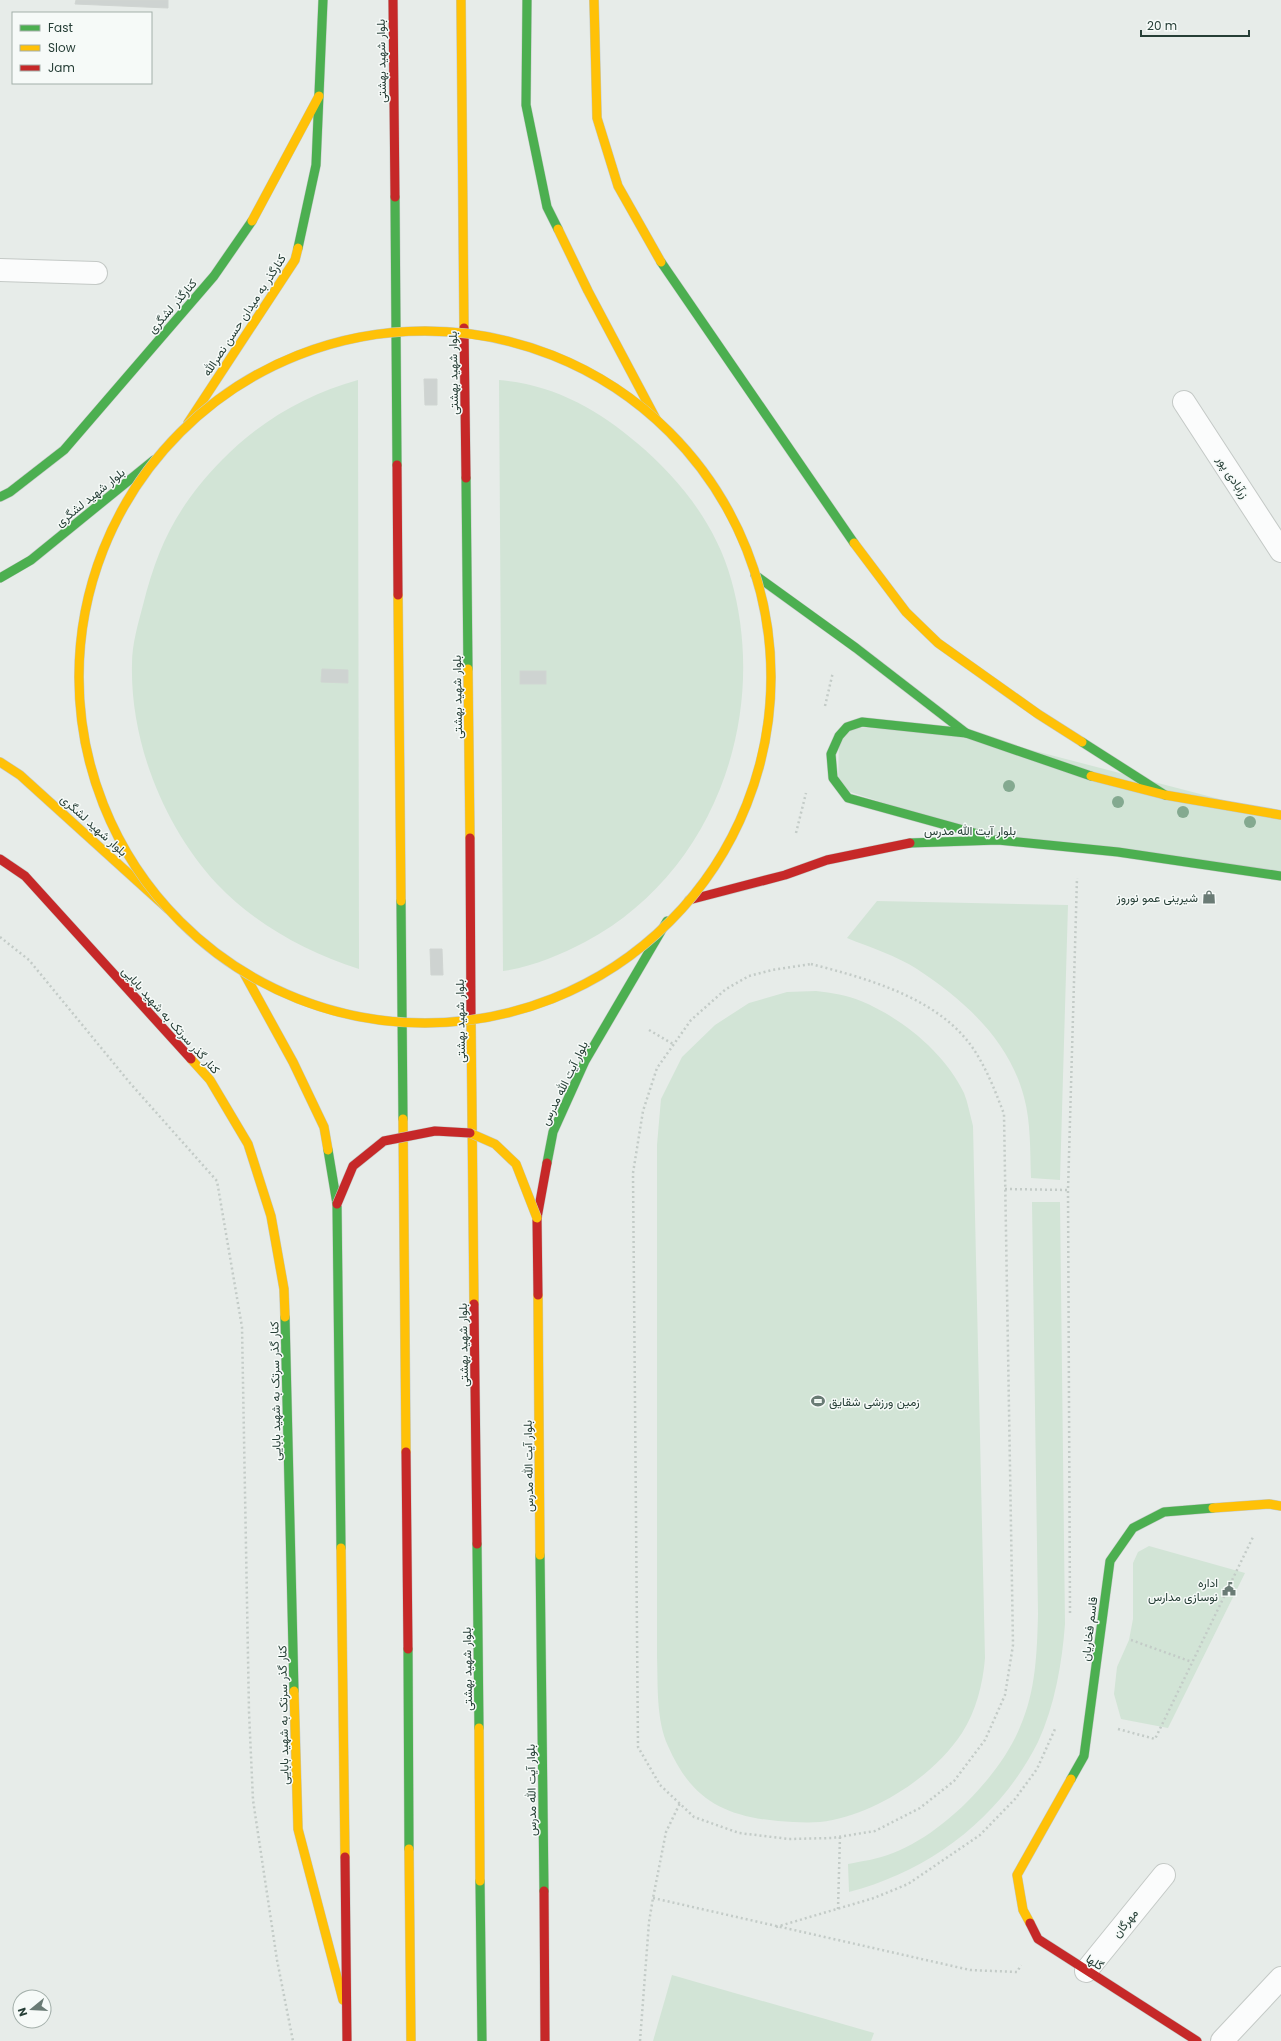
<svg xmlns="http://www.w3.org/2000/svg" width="1281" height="2041" font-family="Poppins,Vazirmatn,sans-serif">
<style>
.green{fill:#d2e4d6}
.building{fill:#ced3d1;stroke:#d0d5d2}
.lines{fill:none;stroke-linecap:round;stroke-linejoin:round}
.street-casing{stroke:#c4c9c6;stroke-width:24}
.fast-casing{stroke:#c3c9c6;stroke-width:10}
.slow-casing{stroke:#c3c9c6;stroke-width:10}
.jam-casing{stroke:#c3c9c6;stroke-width:10}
.path{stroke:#c3cbc7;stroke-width:2.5;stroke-dasharray:2 3;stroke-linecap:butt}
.street{stroke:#fbfcfc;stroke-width:22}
.fast{stroke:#4caf50;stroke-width:9}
.slow{stroke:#ffc107;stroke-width:9}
.jam{stroke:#c62828;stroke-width:9}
.slow-bridge-casing{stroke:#c3cac7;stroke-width:10;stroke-linecap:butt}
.jam-bridge-casing{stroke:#c3cac7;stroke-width:10;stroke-linecap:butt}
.slow-bridge{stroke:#ffc107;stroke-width:9}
.jam-bridge{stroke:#c62828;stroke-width:9}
.tree{fill:#84a990}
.labels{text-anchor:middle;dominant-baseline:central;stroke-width:3;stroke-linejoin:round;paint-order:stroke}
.street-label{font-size:12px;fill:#263e36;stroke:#f6faf8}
.poi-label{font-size:12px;fill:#263e36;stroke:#f6faf8;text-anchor:end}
</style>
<rect width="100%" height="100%" fill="#e7ece9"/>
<g class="green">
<path d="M358 380V384L359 969C306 952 256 925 217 884 164 827 130 742 132 664 132 644 138 624 143 605 158 545 178 505 222 460 260 421 307 394 358 380Z"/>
<path d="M499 380C552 384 598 409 637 443 679 478 716 525 731 579 770 716 714 874 585 942 560 955 532 967 503 971Z"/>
<polygon points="847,727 966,733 1281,815 1281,876 998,840 838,788 839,736"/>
<path d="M877 901 1068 905 1060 1180 1031 1178C1030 1151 1031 1123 1024 1097 1009 1040 964 1000 917 969 897 956 869 947 847 938Z"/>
<path d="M816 991C832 993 847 995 861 1001 902 1018 945 1053 964 1093 968 1103 970 1115 973 1126L985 1658C983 1684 976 1711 962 1733 933 1777 873 1816 820 1822 806 1823 792 1822 778 1821 723 1816 691 1799 668 1746 656 1720 658 1685 657 1657V1145L661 1099 682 1057 715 1025 749 1003 787 992Z"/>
<path d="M1032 1202H1060L1065 1624C1062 1663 1055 1705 1038 1742 1000 1818 930 1871 849 1892L848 1864C863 1861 879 1859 893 1853 943 1834 1000 1776 1020 1727 1036 1691 1037 1652 1038 1614Z"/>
<polygon points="1149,1546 1245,1573 1168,1728 1121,1719 1114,1694 1117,1667 1129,1640 1133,1619 1133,1563 1138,1552"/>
<polygon points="672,1975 874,2033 871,2041 653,2041"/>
</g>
<g class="building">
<polygon points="76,0 168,0 168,8 75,4"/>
<polygon points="424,379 437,379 437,405 425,405"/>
<polygon points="322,669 348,670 348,683 321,682"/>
<rect x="520" y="671" width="26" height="13"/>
<polygon points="430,949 442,949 443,975 431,975"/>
</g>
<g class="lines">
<g class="street-casing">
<g id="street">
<polyline points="0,270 96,273"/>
<polyline points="1184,402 1281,551"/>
<polyline points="1086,1971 1164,1875"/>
<polyline points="1222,2041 1281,1978"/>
</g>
</g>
<g class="fast-casing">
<g id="fast">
<polyline points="527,0 526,105 547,207 558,229"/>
<polyline points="395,197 397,465"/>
<polyline points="298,248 316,165 323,0"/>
<polyline points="661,262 854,543"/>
<polyline points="466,478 468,669"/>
<polyline points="0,497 10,492 64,450 214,276 252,221"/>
<polyline points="755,575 856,648 966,733 1091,776"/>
<polyline points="0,578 31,560 154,460"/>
<polyline points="966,733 862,722 847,727 839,736 831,754 833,778 848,798 978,834"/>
<polyline points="1082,742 1165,795"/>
<polyline points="910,843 998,840 1118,852 1281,876"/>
<polyline points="401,901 403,1119"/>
<polyline points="328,1150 337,1204 341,1548"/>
<polyline points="547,1163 553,1132 585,1061 667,921"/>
<polyline points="285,1317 294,1691"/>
<polyline points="477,1544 479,1728"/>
<polyline points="540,1555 544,1891"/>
<polyline points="408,1649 409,1849"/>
<polyline points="1071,1779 1084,1756 1110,1561 1133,1528 1164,1512 1213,1508"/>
<polyline points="480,1881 482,2041"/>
</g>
</g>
<g class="slow-casing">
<g id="slow">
<polyline points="461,0 464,328"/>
<polyline points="594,0 597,118 618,186 661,262"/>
<polyline points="252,221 319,96"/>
<polyline points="558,229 588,291 656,419"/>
<polyline points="188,423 295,260 298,248"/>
<polyline points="854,543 906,612 938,643 1038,714 1082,742"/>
<polyline points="398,595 401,901"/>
<polyline points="468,669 470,838"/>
<polyline points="0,762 20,775 168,909"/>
<polyline points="1091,776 1165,795 1281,815"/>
<polyline points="244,973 293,1062 324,1127 328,1150"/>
<polyline points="471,1018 474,1304"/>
<polyline points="191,1059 210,1080 248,1144 271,1216 284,1289 285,1317"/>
<polyline points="403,1119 406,1452"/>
<polyline points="538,1295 540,1555"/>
<polyline points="1213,1508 1269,1504 1281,1506"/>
<polyline points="341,1548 345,1857"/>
<polyline points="294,1691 298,1829 343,2000"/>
<polyline points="479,1728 480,1881"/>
<polyline points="409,1849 411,2041"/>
<polyline points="1030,1923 1023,1910 1017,1875 1071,1779"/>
</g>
</g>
<g class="jam-casing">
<g id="jam">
<polyline points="393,0 395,197"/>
<polyline points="464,328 466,478"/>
<polyline points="397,465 398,595"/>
<polyline points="470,838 471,1018"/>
<polyline points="0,859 25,876 191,1059"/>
<polyline points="689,900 785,875 827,860 910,843"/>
<polyline points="538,1295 537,1218 547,1163"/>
<polyline points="474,1304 477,1544"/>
<polyline points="406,1452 408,1649"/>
<polyline points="345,1857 347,2041"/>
<polyline points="544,1891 545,2041"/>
<polyline points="1030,1923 1038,1939 1197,2041"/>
</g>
</g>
<g class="path">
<polyline points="825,706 833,672"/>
<polyline points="796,833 806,793"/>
<polyline points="0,937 29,960 130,1083 217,1181 242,1327 249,1712 253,1800 277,1960 293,2041"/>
<path d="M811 964C869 979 943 999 976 1053 988 1072 996 1093 1004 1114L1013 1645 1005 1695 985 1740 954 1781 920 1808 875 1831 832 1838 789 1839 739 1833 694 1817 660 1785 638 1747 633 1173 643 1111 657 1068 691 1020 726 989 749 976 772 970Z"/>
<polyline points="649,1030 673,1044"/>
<polyline points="1005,1189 1068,1190"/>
<polyline points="1070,1613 1068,1190 1077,878"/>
<polyline points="1131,1640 1192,1662"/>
<polyline points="1118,1729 1155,1739 1254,1535"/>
<polyline points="653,1898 970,1970 1017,1972 1021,1965"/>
<polyline points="838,1909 840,1836"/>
<polyline points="776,1927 874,1898 908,1884 980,1835 1015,1799 1037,1769 1055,1729"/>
<polyline points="640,2041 649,1922 653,1898 666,1832 680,1803"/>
</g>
<use href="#street" class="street"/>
<use href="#fast" class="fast"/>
<use href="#slow" class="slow"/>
<use href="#jam" class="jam"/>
<g class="slow-bridge-casing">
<g id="slow-bridge">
<circle cx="425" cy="677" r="346"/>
<polyline points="470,1133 495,1144 516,1164 537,1218"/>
</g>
</g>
<g class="jam-bridge-casing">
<polyline id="jam-bridge" points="337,1204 353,1166 384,1141 435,1131 470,1133"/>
</g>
<use href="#slow-bridge" class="slow-bridge"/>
<use href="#jam-bridge" class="jam-bridge"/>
</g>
<g class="tree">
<circle cx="1009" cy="786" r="6"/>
<circle cx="1118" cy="802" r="6"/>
<circle cx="1183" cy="812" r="6"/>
<circle cx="1250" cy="822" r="6"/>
</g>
<defs>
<g id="shop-bare" transform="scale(1.08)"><path d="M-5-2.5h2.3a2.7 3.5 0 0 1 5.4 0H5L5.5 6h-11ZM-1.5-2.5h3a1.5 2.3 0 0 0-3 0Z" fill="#6a7b75" stroke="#f6faf8" stroke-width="2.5" paint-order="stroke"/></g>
<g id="stadium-bare" transform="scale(1.08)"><path d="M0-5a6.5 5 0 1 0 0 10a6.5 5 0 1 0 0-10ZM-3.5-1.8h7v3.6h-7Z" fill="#6a7b75" stroke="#f6faf8" stroke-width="2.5" paint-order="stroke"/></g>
<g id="civic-bare" transform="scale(1.08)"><path d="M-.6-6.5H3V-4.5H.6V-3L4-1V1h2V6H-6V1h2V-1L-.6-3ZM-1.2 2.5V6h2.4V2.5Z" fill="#6a7b75" stroke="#f6faf8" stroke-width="2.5" paint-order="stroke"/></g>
</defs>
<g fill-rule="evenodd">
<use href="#shop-bare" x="1209" y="897"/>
<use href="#stadium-bare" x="818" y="1401"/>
<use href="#civic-bare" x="1229" y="1589"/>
</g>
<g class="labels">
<g class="street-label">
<text transform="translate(381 61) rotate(-91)">بلوار شهید بهشتی</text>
<text transform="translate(172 306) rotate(-49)">کنارگذر لشگری</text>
<text transform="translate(244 315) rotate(-57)">کنارگذر به میدان حسن نصرالله</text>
<text transform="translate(453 373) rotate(-91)">بلوار شهید بهشتی</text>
<text transform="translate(1233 477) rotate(57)">زرآبادی پور</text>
<text transform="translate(90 497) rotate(-39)">بلوار شهید لشگری</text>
<text transform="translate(457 697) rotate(-91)">بلوار شهید بهشتی</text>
<text transform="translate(94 825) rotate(42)">بلوار شهید لشگری</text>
<text x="970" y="830">بلوار آیت الله مدرس</text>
<text transform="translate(171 1020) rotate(48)">کنار گذر سرتک به شهید بابایی</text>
<text transform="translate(460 1021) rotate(-91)">بلوار شهید بهشتی</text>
<text transform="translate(564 1083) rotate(-64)">بلوار آیت الله مدرس</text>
<text transform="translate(463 1345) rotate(-91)">بلوار شهید بهشتی</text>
<text transform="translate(275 1391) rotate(-91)">کنار گذر سرتک به شهید بابایی</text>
<text transform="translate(528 1466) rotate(-91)">بلوار آیت الله مدرس</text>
<text transform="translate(1089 1629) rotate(-83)">قاسم فخاریان</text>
<text transform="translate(467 1669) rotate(-91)">بلوار شهید بهشتی</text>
<text transform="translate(283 1715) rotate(-91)">کنار گذر سرتک به شهید بابایی</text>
<text transform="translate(531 1790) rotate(-91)">بلوار آیت الله مدرس</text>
<text transform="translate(1125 1923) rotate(-51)">مهرگان</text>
<text transform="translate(1095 1962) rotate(33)">گلها</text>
</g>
<g class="poi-label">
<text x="1198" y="897">شیرینی عمو نوروز</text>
<text x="829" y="1401" text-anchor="start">زمین ورزشی شقایق</text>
<text x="1218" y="1582">اداره<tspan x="1218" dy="14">نوسازی مدارس</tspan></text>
</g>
</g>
<rect x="12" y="12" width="140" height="72" fill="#f6faf8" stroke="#a3afaa"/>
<rect x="20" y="25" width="20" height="6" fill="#4caf50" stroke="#a3afaa"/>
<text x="48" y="32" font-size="12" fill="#263e36">Fast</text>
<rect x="20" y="45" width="20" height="6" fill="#ffc107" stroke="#a3afaa"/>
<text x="48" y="52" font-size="12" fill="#263e36">Slow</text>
<rect x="20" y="65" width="20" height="6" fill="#c62828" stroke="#a3afaa"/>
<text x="48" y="72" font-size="12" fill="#263e36">Jam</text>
<g transform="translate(32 2009) rotate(252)"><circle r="19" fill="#f6faf8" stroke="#a3afaa"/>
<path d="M0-3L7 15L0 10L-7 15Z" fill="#6a7b75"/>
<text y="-6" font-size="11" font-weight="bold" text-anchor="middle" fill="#263e36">N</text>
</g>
<path d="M1141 30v6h108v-6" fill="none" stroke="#263e36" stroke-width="2"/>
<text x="1147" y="30" font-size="12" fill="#263e36" stroke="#f6faf8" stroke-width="3" paint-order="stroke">20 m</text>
</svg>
